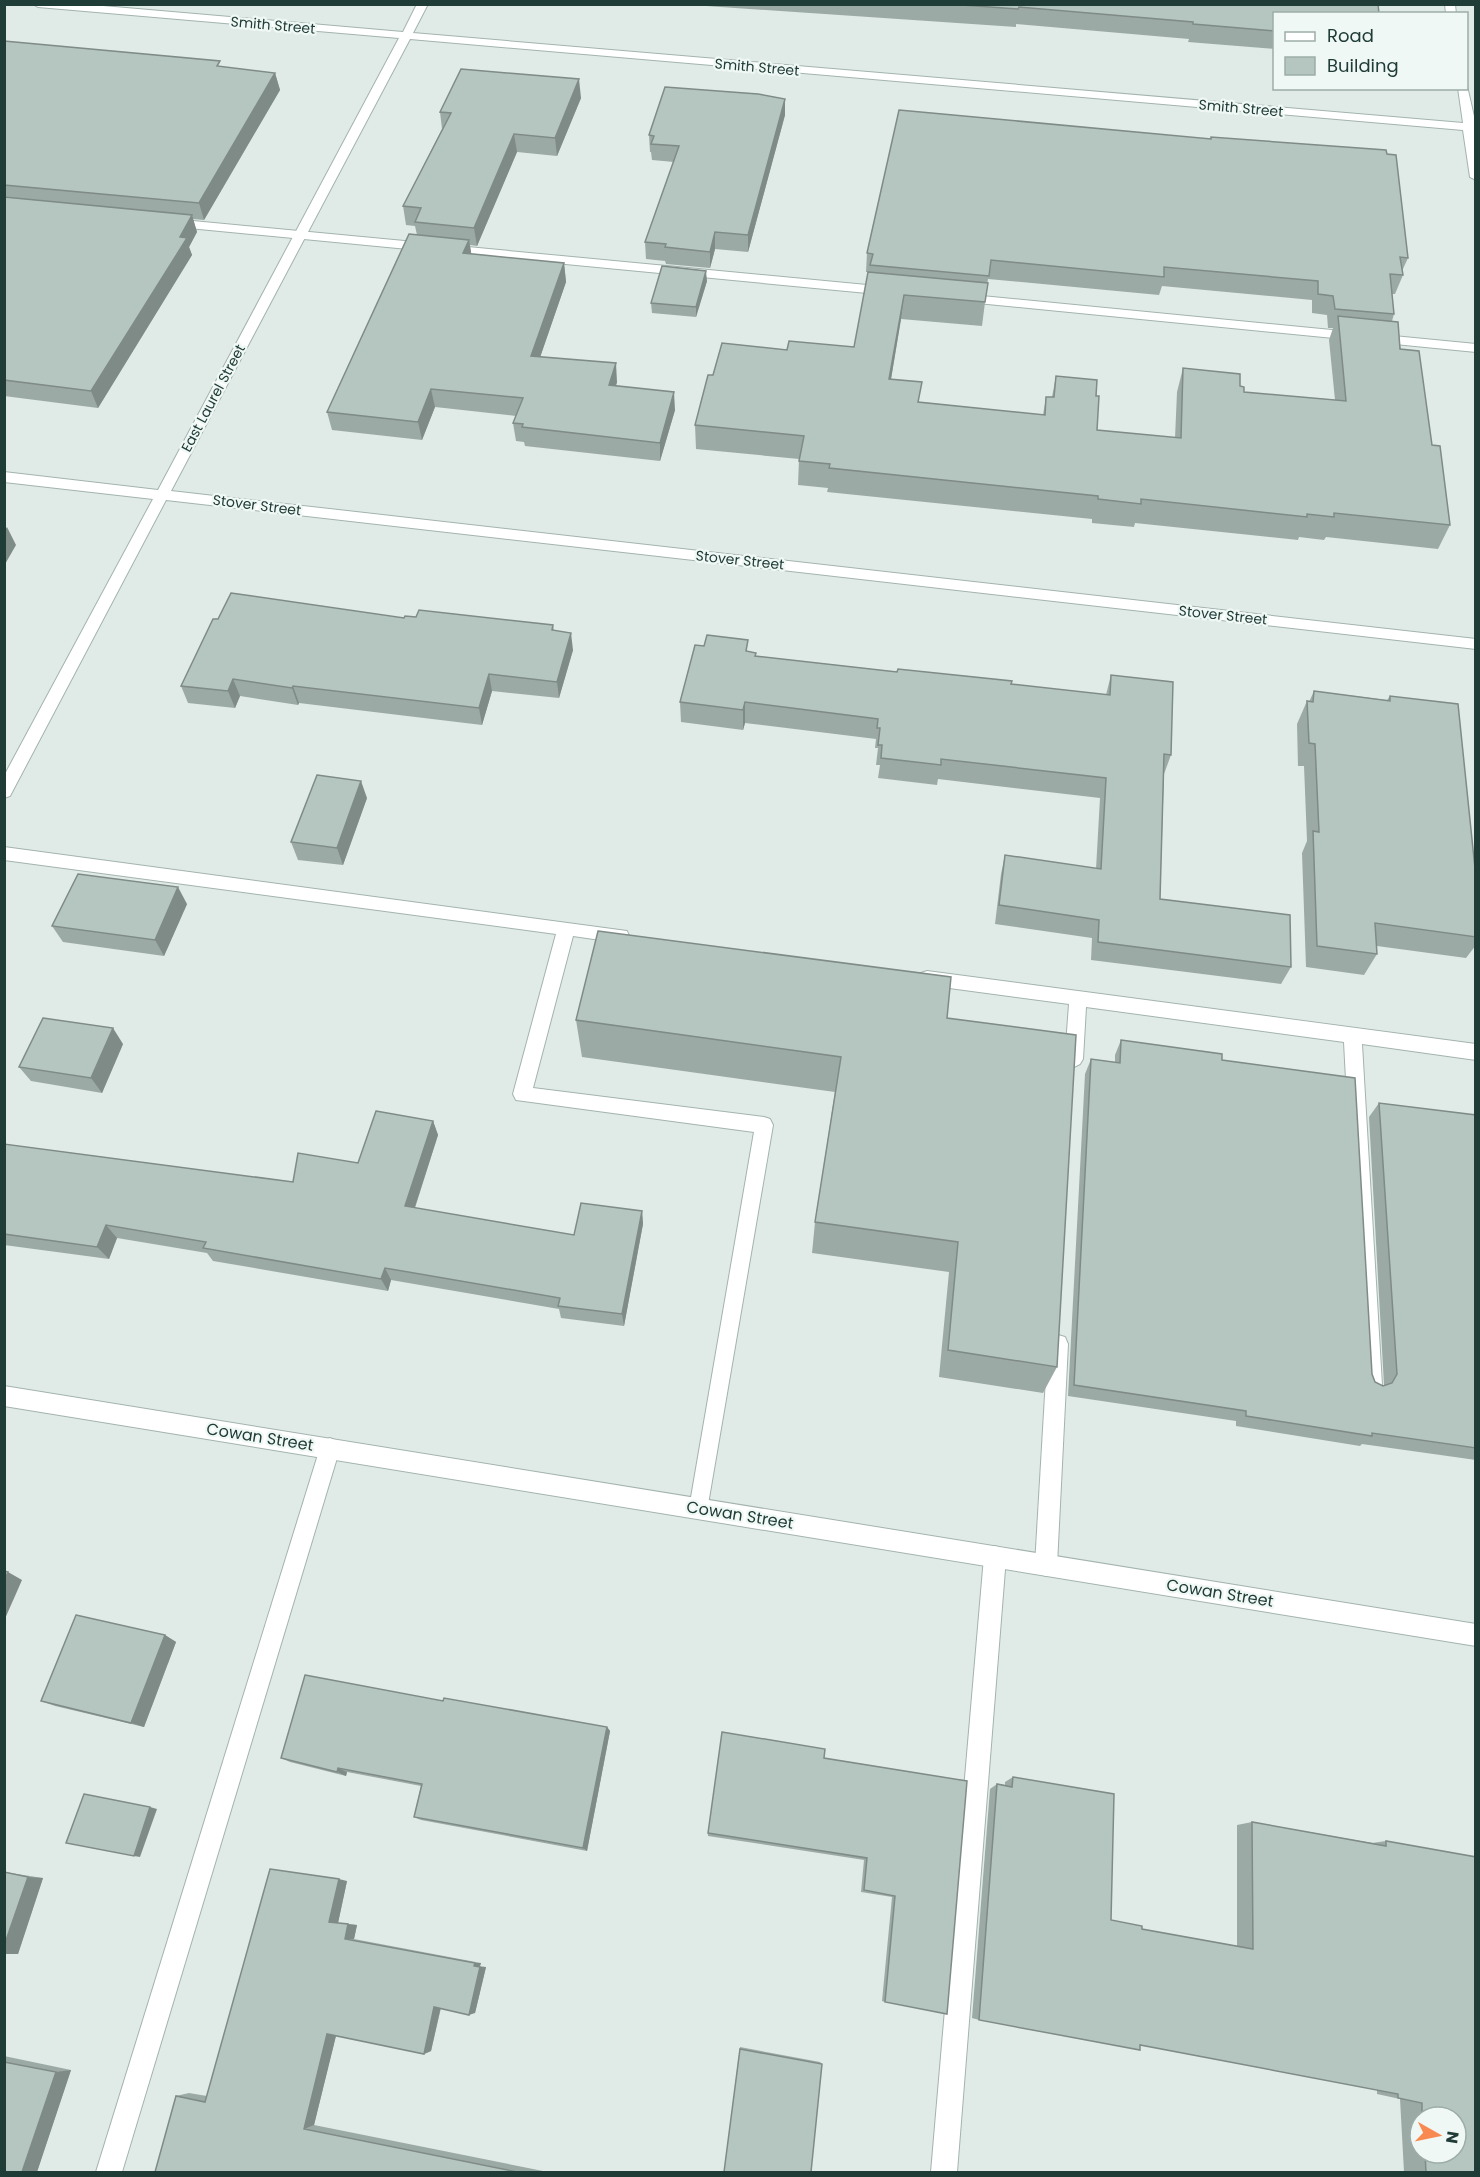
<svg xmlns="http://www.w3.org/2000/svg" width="1480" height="2177" font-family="Poppins,sans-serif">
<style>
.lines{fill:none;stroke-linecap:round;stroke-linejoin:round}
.lane-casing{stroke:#a3b3af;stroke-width:2}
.street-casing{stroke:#a3b3af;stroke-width:2}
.lane{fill:#fff;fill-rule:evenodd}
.street{fill:#fff;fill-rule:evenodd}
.wall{fill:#9caaa5;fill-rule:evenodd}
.shaded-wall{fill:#7f8b86}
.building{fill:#b5c6c0;stroke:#7f8b86;stroke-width:1.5}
.labels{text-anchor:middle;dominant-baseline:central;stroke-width:4.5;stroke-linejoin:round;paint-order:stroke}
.far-street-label{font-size:14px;fill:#203c37;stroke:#f0f8f5}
.street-label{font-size:16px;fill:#203c37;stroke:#f0f8f5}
</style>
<rect width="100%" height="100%" fill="#e0ebe7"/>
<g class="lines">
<g class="lane-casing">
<g id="lane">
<polygon points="172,219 888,287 894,291 888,295 168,226 168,220"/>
<polygon points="961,294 1476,344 1476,352 957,301 955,298"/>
<polygon points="4,847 627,931 629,936 627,941 621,943 573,936 533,1088 764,1117 770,1119 773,1125 706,1516 699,1519 692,1516 689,1509 754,1132 516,1100 513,1094 556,934 4,860"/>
<polygon points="927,971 1476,1044 1476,1060 1362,1044 1382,1385 1379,1392 1372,1395 1365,1392 1362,1385 1344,1042 1086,1007 1083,1059 1080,1064 1074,1067 1068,1064 1065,1059 1069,1004 927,985 921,983 918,978 921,973"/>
<polygon points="1058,1335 1065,1337 1068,1344 1057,1565 1054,1573 1046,1576 1038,1573 1035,1565 1048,1344 1051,1337"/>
<polygon points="330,1438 337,1441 340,1448 122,2172 96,2172 320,1448 323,1441"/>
<polygon points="995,1546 1003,1549 1006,1557 957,2172 931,2172 984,1557 987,1549"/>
</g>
</g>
<g class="street-casing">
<g id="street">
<polygon points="33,4 80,4 403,32 417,4 428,4 413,33 1463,123 1458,88 1466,88 1467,86 1476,125 1476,180 1470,177 1463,130 410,39 171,491 1476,639 1476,649 166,500 10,796 4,798 4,776 153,499 4,482 4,472 158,490 399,38 38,7"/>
<polygon points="1445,4 1455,4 1456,14 1446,14"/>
<polygon points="4,1386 1476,1624 1476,1646 4,1406"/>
</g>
</g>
<use href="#lane" class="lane"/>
<use href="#street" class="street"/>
</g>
<g class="wall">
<polygon points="706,4 1378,4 1275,14 1275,49 1188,42 1189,39 1016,24 1016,27 706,6"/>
<polygon points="4,41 275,73 280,90 204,220 193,219 197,232 189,247 192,255 98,408 4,396"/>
<polygon points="581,98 557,156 517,152 477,246 470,245 471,254 564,263 566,282 540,357 617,382 616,386 675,410 660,461 525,446 524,442 516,441 513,423 516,416 435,407 422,440 332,430 327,412 417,235 415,226 406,225 403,206 442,129 440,112"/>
<path d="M899 110 1408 258 1402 271 1403 275 1395 294H1392L1394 314 1392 321 1432 445 1450 525 1438 549 1326 537 1324 540 1299 537 1298 540 1135 523 1134 527 1092 523V519L827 492 828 488 798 485 799 459 696 449 695 425 713 375 787 350 854 347 868 272H866L867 253ZM988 279 1159 295 1162 286 1312 300V313L1327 315 1328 328H1333L1329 340 1335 400 1244 392 1240 386 1183 368 1177 392 1175 438 1097 430 1096 396 1056 376 1052 397H1046L1043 415 920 402 891 379 901 319 982 326Z"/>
<polygon points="785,115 748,252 715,249 710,268 666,264 665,261 646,259 645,242 674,162 652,160 651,152 650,152 649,135"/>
<polygon points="707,281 696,317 652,313 651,303"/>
<polygon points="416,617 553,625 554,631 573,650 559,698 492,691 482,725 299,703 298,705 240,696 235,708 188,703 181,686 218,619"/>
<polygon points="748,651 756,653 756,656 1106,695 1111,675 1171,755 1164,774 1160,899 1291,967 1281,984 1091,960 1092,938 995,924 1001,874 1005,855 1096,869 1100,798 938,779 937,785 878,778 880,765 876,765 878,748 875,748 876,739 745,723 743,730 681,722 680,702"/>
<polygon points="1314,691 1387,700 1390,696 1476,878 1476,945 1466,958 1377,946 1377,954 1364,975 1306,967 1302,853 1307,841 1304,766 1298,766 1297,724 1307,701 1309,702"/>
<polygon points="367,798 343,865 298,860 291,842"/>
<polygon points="187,904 164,956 63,942 52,926"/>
<polygon points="947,1018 1057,1367 1043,1393 939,1377 949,1272 812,1253 815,1222 835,1092 582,1057 576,1020"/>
<polygon points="1121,1040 1222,1060 1375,1382 1383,1386 1384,1385 1369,1117 1379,1103 1476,1115 1476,1460 1362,1444 1360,1446 1236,1426 1236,1421 1068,1396 1085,1074 1091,1059 1115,1062 1115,1055"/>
<polygon points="123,1044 102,1093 31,1081 19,1067"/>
<polygon points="433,1121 438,1135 415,1208 574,1235 642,1211 643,1224 624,1326 561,1318 559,1309 391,1280 388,1291 213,1261 207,1253 117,1238 109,1259 4,1245 4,1144 293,1182 358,1163"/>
<polygon points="165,1635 176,1642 144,1727 55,1706 41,1701"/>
<polygon points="443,1701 607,1727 610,1731 587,1851 421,1820 414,1817 421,1786 347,1772 346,1776 290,1762 281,1758"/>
<polygon points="824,1758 967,1781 885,2002 882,2001 892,1897 861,1892 864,1860 708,1836 708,1833"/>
<path d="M1013 1777 1111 1920 1142 1929 1237 1946V1825L1252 1822 1372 1843 1386 1841 1476 2172H1404L1400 2099 1377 2094V2090L1140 2045 979 2020 972 2018 990 1789 997 1784 1005 1785V1782ZM1420 2117H1456V2153H1420Z"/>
<polygon points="4,1872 43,1878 18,1954 4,1954"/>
<polygon points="347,1881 338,1923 357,1925 354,1939 481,1963 480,1966 486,1967 475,2013 441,2008 431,2051 424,2054 336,2035 314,2125 548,2172 155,2172 176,2096 189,2093 207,2096"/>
<polygon points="740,2047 820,2062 822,2064 724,2172"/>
<polygon points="4,2056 71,2070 37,2172 4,2172"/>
</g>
<g class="shaded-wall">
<polygon points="275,73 280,90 204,220 199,203"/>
<polygon points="579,79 581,98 557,156 555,138"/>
<polygon points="785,99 785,115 748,252 748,235"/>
<polygon points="514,134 517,152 477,246 474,228"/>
<polygon points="192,215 197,232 189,247 192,255 98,408 91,391"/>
<polygon points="715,232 715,249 710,268 710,252"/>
<polygon points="469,240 472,258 463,253"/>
<polygon points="564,263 566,282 534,375 531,356"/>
<polygon points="706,271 707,281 696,317 696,307"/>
<polygon points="904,295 901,319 887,403 889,379"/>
<polygon points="616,363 617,382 610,403 609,385"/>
<polygon points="431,389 435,407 422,440 418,422"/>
<polygon points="674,392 675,410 660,461 660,443"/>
<polygon points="7,527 16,545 4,566 4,531"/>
<polygon points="571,633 573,650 559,698 557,682"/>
<polygon points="489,674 492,691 482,725 479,708"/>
<polygon points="233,679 240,696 235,708 228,691"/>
<polygon points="293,686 299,703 298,705 292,688"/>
<polygon points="745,702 745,723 743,730 743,710"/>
<polygon points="361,781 367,798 343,865 337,848"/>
<polygon points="178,887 187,904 164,956 155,940"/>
<polygon points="113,1028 123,1044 102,1093 91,1078"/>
<polygon points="433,1121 438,1135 411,1219 405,1206"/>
<polygon points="642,1211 643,1224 624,1326 622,1314"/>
<polygon points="106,1225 117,1238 109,1259 97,1247"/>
<polygon points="385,1268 391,1280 388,1291 381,1279"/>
<polygon points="8,1572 22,1580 4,1621 4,1581"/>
<polygon points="165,1635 176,1642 144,1727 131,1723"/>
<polygon points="607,1727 610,1731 587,1851 583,1848"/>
<polygon points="338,1768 347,1772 346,1776 337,1772"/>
<polygon points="150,1807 157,1809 140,1857 134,1856"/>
<polygon points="28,1877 43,1878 18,1954 4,1954 4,1946"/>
<polygon points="339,1879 347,1881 338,1923 329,1922"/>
<polygon points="348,1924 357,1925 354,1939 345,1939"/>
<polygon points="475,1963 481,1963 480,1966 474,1966"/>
<polygon points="480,1967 486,1967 475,2013 469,2015"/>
<polygon points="441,2006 431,2051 424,2054 434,2007"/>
<polygon points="337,2032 314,2125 304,2129 327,2034"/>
<polygon points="71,2070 37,2172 22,2172 56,2072"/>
</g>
<g class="building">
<polygon points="948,4 1378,4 1379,14 1275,14 1275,31 1193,24 1193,22 1019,7 1018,9"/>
<polygon points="4,41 220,61 217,66 275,73 199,203 4,185"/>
<polygon points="461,69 579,79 555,138 514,134 474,228 415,222 421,208 403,206 451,113 440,112"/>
<polygon points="665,87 758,94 785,99 748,235 715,232 710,252 665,247 666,244 645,242 679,146 651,144 654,136 649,135"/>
<polygon points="899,110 1211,139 1211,137 1386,150 1387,154 1396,155 1408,258 1400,257 1403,275 1390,274 1394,314 1335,309 1333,296 1318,294 1318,281 1164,267 1164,277 991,260 989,276 870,265 873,254 867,253"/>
<polygon points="4,197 192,215 180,237 187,238 91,391 4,380"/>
<polygon points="409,234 469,240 463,253 564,263 531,356 616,363 609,385 674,392 660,443 522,427 523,424 513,423 523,398 431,389 418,422 327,412"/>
<polygon points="662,266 706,271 696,307 651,303"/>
<polygon points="868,272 988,283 985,302 904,295 889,379 922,382 918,402 1045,415 1046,397 1054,397 1056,376 1097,380 1096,396 1099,396 1097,430 1181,438 1183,368 1240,374 1240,386 1244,387 1244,392 1346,401 1338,316 1398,322 1400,349 1419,351 1432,445 1440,446 1450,525 1334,513 1334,517 1307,514 1307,517 1141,499 1141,504 1098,499 1098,496 829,468 830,464 799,461 804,436 695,425 708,375 713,375 722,343 787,350 789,341 854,347"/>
<polygon points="231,593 404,618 405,616 416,617 419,610 553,625 552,630 571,633 557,682 489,674 479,708 293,686 292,688 233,679 228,691 181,686 213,619 218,619"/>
<polygon points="707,635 748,640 746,651 756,653 755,656 897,672 898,669 1012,681 1011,684 1110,695 1111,675 1173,682 1171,755 1164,754 1160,899 1290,915 1291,967 1098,942 1099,920 999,905 1005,855 1101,869 1106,778 941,759 941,765 881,758 882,745 878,745 880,728 877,728 878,719 745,702 743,710 680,702 695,645 704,646"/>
<polygon points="1314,691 1390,701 1390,696 1458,704 1476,878 1476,937 1375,923 1377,954 1317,946 1313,831 1319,832 1315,744 1309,743 1307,701 1313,702"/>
<polygon points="317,775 361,781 337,848 291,842"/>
<polygon points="78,874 178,887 155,940 52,926"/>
<polygon points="598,931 951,977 947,1018 1076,1035 1057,1367 948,1350 958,1242 815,1222 841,1057 576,1020"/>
<polygon points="43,1018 113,1028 91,1078 19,1067"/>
<polygon points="1121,1040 1222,1054 1222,1060 1355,1078 1372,1374 1375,1382 1383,1386 1392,1383 1397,1374 1379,1103 1476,1115 1476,1448 1372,1433 1372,1436 1246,1416 1246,1411 1074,1385 1091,1059 1120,1063"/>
<polygon points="376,1111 433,1121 405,1206 574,1235 581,1203 642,1211 622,1314 558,1306 560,1298 385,1268 381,1279 203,1248 206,1242 106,1225 97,1247 4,1234 4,1144 293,1182 298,1153 358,1163"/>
<polygon points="4,1571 8,1572 4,1581"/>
<polygon points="76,1615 165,1635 131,1723 41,1701"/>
<polygon points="305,1675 443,1701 444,1698 607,1727 583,1848 414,1817 422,1784 338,1768 337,1772 281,1758"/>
<polygon points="722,1732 825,1749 824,1758 967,1781 947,2014 885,2002 895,1896 864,1890 867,1858 708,1833"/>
<polygon points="1013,1777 1114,1794 1111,1920 1142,1926 1142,1929 1253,1949 1252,1822 1386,1846 1386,1841 1476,1857 1476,2172 1426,2172 1425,2153 1456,2153 1456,2117 1422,2117 1422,2103 1398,2098 1398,2094 1140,2045 1140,2050 979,2020 997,1784 1012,1787"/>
<polygon points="84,1794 150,1807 134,1856 66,1843"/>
<polygon points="270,1869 339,1879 329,1922 348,1924 345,1939 475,1963 474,1966 480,1967 469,2015 434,2007 424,2054 327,2034 304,2129 517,2172 155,2172 176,2096 205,2102"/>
<polygon points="4,1872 28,1877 4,1946"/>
<polygon points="740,2049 822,2064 811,2172 724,2172"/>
<polygon points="4,2062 56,2072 22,2172 4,2172"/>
</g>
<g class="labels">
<g class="far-street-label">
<text transform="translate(273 25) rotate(5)">Smith Street</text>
<text transform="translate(757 67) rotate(5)">Smith Street</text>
<text transform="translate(1241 108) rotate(5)">Smith Street</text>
<text transform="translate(213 398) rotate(-62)">East Laurel Street</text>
<text transform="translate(257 505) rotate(7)">Stover Street</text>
<text transform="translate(740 560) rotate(6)">Stover Street</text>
<text transform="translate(1223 615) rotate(6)">Stover Street</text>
</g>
<g class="street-label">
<text transform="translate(260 1437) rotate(9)">Cowan Street</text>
<text transform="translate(740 1515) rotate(9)">Cowan Street</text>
<text transform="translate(1220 1593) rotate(9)">Cowan Street</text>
</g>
</g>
<rect width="1480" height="2177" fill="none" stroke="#203c37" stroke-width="12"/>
<rect x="1273" y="12" width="195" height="78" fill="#f0f8f5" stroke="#9dada9" stroke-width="1.5"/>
<rect x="1285" y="32" width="30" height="9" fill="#ffffff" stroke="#9dada9" stroke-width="1.5"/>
<text x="1327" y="42" font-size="18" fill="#203c37">Road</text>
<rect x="1285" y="57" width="30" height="18" fill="#b5c6c0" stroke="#9dada9" stroke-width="1.5"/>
<text x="1327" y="72" font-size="18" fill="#203c37">Building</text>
<g transform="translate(1438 2135) rotate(99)"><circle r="28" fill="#f0f8f5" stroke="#9dada9" stroke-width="1.5"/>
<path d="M0-4.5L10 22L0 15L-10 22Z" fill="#f88a51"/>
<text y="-9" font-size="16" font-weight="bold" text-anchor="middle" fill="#203c37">N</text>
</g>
</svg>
